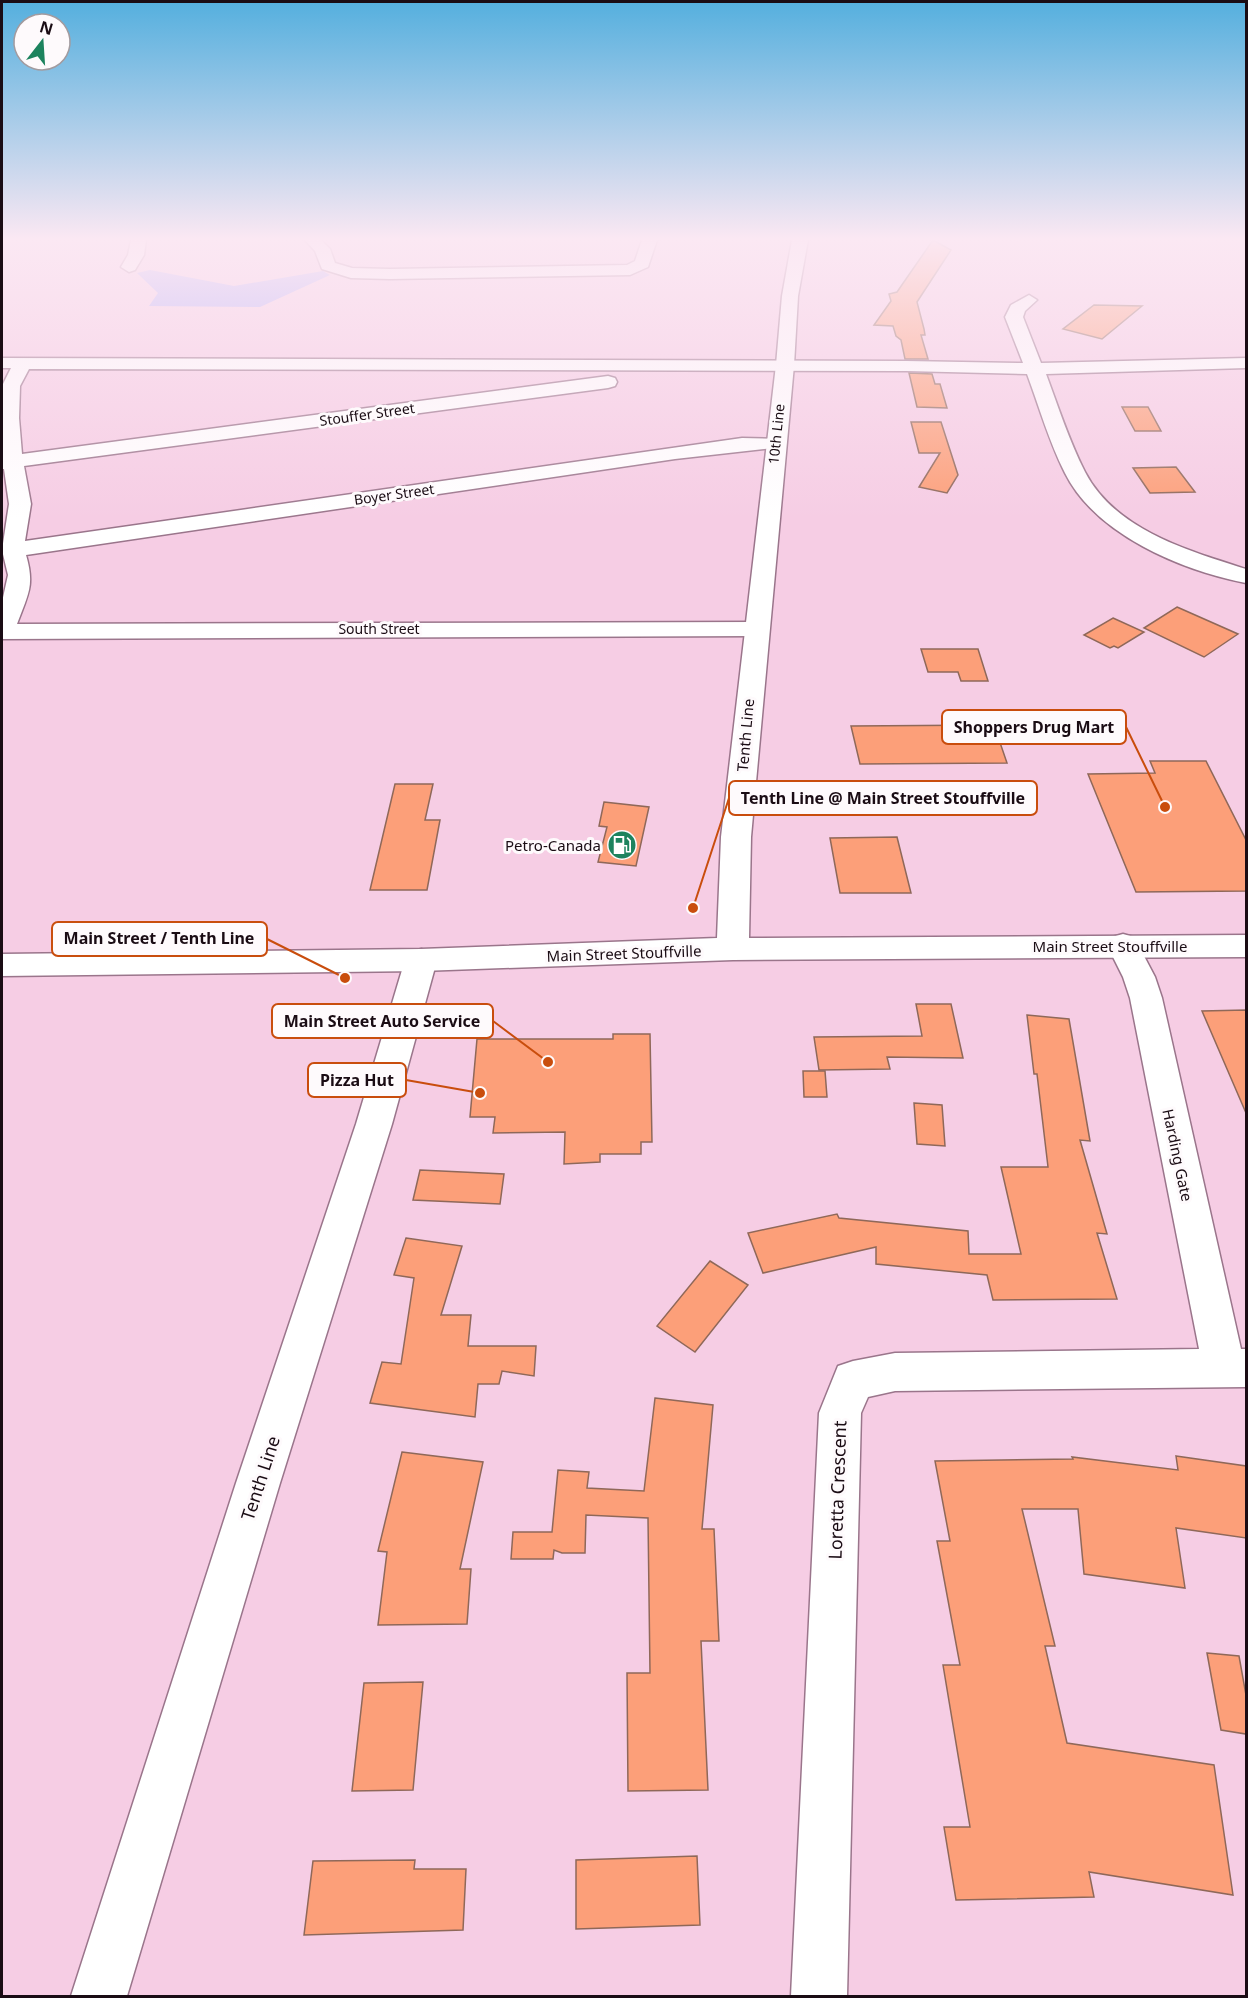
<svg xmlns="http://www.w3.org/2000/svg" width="1248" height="1998" font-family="'Noto Sans',sans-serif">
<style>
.green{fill:#ababfc}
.building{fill:#fc9f79;stroke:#8f6859;stroke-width:1.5}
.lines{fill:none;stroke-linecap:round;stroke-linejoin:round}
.minor-casing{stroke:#9a758b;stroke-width:3}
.major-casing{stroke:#9a758b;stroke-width:3}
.minor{fill:#fff;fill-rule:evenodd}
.major{fill:#fff;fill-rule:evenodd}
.labels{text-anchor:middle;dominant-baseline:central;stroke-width:6;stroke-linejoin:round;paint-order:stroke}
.far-street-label{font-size:14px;fill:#1a0c14;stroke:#fefafc}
.street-label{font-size:15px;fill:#1a0c14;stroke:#fefafc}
.poi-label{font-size:15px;fill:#1a0c14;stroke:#fefafc;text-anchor:end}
.near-street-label{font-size:18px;fill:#1a0c14;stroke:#fefafc}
.leader{fill:none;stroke:#c94d0d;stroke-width:2}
.callout-dot{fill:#c94d0d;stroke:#fefafc;stroke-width:2}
.callout{fill:#fefafc;stroke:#c94d0d;stroke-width:2}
.callout-label{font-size:16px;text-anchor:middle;font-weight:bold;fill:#1a0c14}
</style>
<rect width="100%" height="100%" fill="#f6cde4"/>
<polygon class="green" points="150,270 234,286 323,271 330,275 260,307 149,306 158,293 137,273"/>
<g class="building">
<polygon points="933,240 951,250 917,302 924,329 925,335 921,335 928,359 905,359 901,340 896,336 893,326 874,325 891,301 889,294 897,292"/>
<polygon points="1094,305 1142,306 1102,339 1063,329"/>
<polygon points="909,373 932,374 935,384 940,384 947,408 917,407"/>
<polygon points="1122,407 1148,407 1161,431 1135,431"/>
<polygon points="911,422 941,422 958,475 947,493 919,487 940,453 919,453"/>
<polygon points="1176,467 1195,492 1150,493 1133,468"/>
<polygon points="1177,607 1238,634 1204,657 1144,628"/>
<polygon points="1113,618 1144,632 1118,648 1114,646 1110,648 1084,635"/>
<polygon points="921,649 978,649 988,681 961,681 958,672 928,672"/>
<polygon points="994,725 1007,763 860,764 851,726"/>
<polygon points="1150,761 1206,761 1246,840 1246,891 1136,892 1088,774 1155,773"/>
<polygon points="395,784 433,784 425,820 440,820 427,890 370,890"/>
<polygon points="604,802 649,807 636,866 598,862 607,827 599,826"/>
<polygon points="897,837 911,893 840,893 830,838"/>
<polygon points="916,1004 951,1004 963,1058 887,1057 890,1069 819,1070 814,1037 922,1036"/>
<polygon points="1246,1010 1246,1113 1202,1011"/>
<polygon points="1027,1015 1069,1019 1090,1141 1080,1140 1107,1234 1097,1233 1117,1299 993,1300 987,1275 876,1264 876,1247 763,1273 748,1233 837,1214 839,1218 968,1231 969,1254 1021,1254 1001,1167 1048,1167 1037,1074 1034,1074"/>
<polygon points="613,1034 650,1034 652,1142 641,1142 641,1154 600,1154 600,1162 564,1164 565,1132 493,1133 495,1117 470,1117 477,1039 613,1039"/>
<polygon points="803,1071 825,1071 827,1097 804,1097"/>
<polygon points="914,1103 942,1105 945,1146 917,1144"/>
<polygon points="420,1170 504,1174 500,1204 413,1200"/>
<polygon points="406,1238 462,1246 441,1315 471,1315 468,1346 536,1346 534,1376 502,1371 499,1384 478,1384 475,1417 370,1403 382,1362 401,1364 414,1278 394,1275"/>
<polygon points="710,1261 748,1285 695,1352 657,1326"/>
<polygon points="655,1398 713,1405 702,1529 714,1529 719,1641 701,1641 708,1790 628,1791 627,1673 650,1673 648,1518 586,1515 585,1553 562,1553 554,1550 553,1559 511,1559 513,1532 552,1532 558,1470 589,1472 587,1488 644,1491"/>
<polygon points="402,1452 483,1462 460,1569 471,1569 467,1624 378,1625 387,1552 378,1551"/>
<polygon points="1176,1456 1246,1466 1246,1538 1176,1528 1185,1588 1084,1574 1078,1509 1022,1509 1055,1646 1045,1646 1067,1743 1214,1765 1233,1895 1089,1872 1094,1897 956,1900 944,1827 970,1827 943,1665 960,1665 937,1541 950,1541 935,1461 1073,1459 1072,1457 1178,1470"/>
<polygon points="1207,1653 1239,1656 1246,1695 1246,1734 1221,1730"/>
<polygon points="423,1682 413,1790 352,1791 364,1683"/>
<polygon points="697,1856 700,1925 576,1929 576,1860"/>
<polygon points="415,1860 414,1869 466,1869 463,1930 304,1935 313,1861"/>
</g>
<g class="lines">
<g class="minor-casing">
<g id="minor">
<polygon points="131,240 146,240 144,255 135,270 129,272 121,267 128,255"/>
<polygon points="305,240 321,240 330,249 335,263 352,268 390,269 627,265 635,261 642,240 657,240 648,267 630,275 390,279 351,278 322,269 315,251"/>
<path d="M1029 295 1037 300 1025 311 1023 317 1041 363 1246 358V368L1046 374C1058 406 1069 441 1085 472 1115 530 1189 551 1246 569V583C1181 570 1096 535 1065 473 1049 442 1039 406 1027 374L906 371 29 369 20 386 19 418 22 454 608 376 615 378 617 382 615 386 608 388 24 466 31 504 25 541 742 438 782 439 785 443 782 447 675 459 26 555C35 586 28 594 17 624L756 622 765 624 768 629 765 634 756 636 2 639V602L8 575 2 550 9 504 4 469H2V386L11 368H2V358L906 361 1023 363 1005 317 1011 305Z"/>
<polygon points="1123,934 1134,937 1155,977 1162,998 1241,1349 1246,1349 1246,1387 895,1391 868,1397 861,1413 847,1996 791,1996 819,1413 838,1366 853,1361 895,1353 1199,1349 1130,998 1123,977 1107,945 1112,937"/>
<polygon points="421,949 432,952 437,960 392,1124 280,1483 127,1996 71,1996 236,1483 356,1124 405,960 410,952"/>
</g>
</g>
<g class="major-casing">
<polygon id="major" points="792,240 808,240 798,296 794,365 751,837 749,938 1246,935 1246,957 733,960 421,971 2,976 2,954 421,949 717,938 721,837 776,365 782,296"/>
</g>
<use href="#minor" class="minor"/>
<use href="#major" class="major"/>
</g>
<linearGradient id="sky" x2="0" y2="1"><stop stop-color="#54afde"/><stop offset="0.46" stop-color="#fbe8f3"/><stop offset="1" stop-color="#fbe8f3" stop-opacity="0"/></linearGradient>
<rect width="1248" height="519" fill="url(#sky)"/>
<defs>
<g id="fuel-disc" transform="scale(1.5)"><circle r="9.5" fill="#1d835e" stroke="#fefafc"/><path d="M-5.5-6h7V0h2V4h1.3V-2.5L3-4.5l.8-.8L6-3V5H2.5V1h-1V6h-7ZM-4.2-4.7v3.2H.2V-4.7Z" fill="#fff"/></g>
</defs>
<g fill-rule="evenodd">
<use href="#fuel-disc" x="622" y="845"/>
</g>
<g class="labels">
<g class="far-street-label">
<text transform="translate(367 414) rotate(-8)">Stouffer Street</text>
<text transform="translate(776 434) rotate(-84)">10th Line</text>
<text transform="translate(394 494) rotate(-8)">Boyer Street</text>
<text x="379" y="628">South Street</text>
</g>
<g class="street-label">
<text transform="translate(745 735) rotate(-85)">Tenth Line</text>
<text x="1110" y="946">Main Street Stouffville</text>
<text transform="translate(624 953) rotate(-2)">Main Street Stouffville</text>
<text transform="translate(1178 1155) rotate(78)">Harding Gate</text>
</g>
<g class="poi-label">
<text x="601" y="845">Petro-Canada</text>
</g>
<g class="near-street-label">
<text transform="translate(260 1478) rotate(-72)">Tenth Line</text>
<text transform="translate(837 1490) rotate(-88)">Loretta Crescent</text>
</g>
</g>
<path class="leader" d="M1165 807L1126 727M693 908L729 798M345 978L267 939M548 1062L493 1021M480 1093L406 1080"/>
<g class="callout-dot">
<circle cx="1165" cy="807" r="6"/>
<circle cx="693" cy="908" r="6"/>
<circle cx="345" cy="978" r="6"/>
<circle cx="548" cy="1062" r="6"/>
<circle cx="480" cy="1093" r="6"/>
</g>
<g class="callout">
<rect x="942" y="710" width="184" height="34" rx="6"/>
<rect x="729" y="781" width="308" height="34" rx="6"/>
<rect x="52" y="922" width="215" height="34" rx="6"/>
<rect x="272" y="1004" width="221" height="34" rx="6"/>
<rect x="308" y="1063" width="98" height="34" rx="6"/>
</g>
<g class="callout-label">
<text x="1034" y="733">Shoppers Drug Mart</text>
<text x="883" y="804">Tenth Line @ Main Street Stouffville</text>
<text x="159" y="944">Main Street / Tenth Line</text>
<text x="382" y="1027">Main Street Auto Service</text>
<text x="357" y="1086">Pizza Hut</text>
</g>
<rect width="1248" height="1998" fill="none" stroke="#1a0c14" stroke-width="6"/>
<g transform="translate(42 42) rotate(17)"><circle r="28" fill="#fefafc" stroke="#a39b9f" stroke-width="1.5"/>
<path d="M0-4.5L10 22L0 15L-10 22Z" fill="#1d835e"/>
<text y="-9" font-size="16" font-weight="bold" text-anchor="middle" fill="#1a0c14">N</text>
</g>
</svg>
